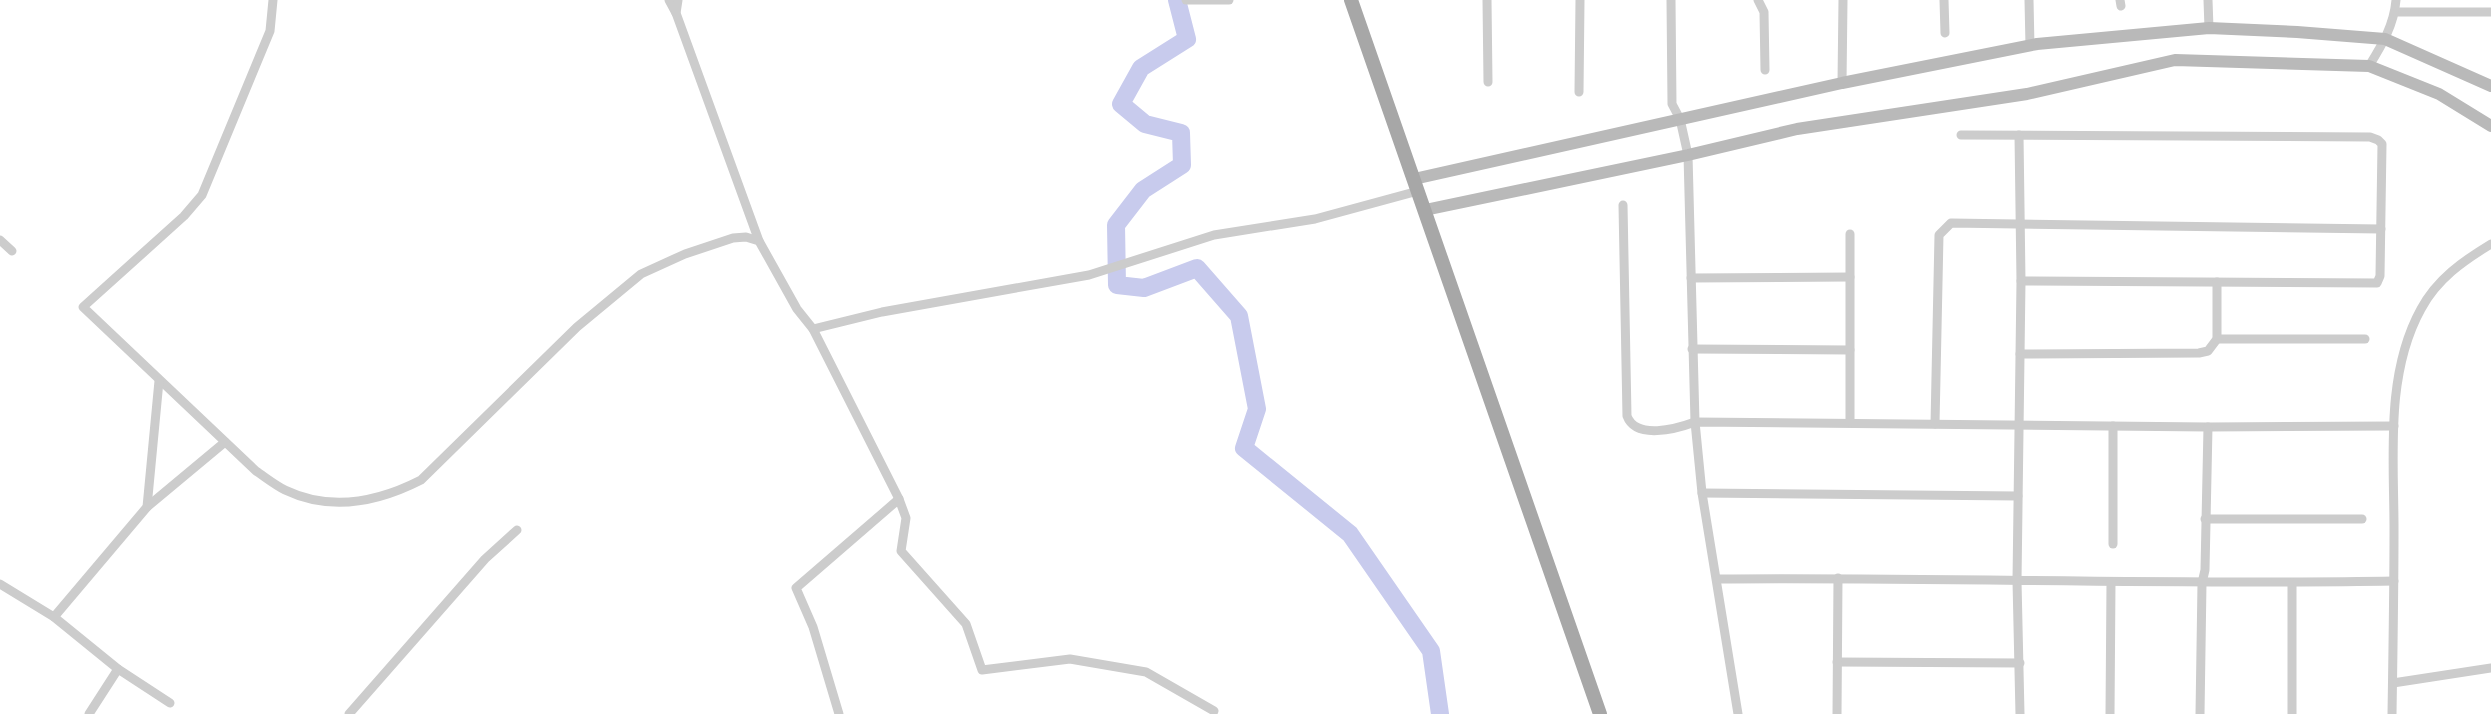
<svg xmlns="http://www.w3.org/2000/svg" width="2491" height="714" font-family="'Fira Sans',sans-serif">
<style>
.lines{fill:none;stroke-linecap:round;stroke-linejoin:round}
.river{stroke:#c8cbed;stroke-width:18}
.street{stroke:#ccc;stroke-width:9}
.secondary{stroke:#b9b9b9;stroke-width:12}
.primary{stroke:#a7a7a7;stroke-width:14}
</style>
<rect width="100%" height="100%" fill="#fff"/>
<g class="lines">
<polyline class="river" points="1177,0 1187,39 1141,68 1121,104 1145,124 1181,133 1182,165 1143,190 1116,225 1117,285 1144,288 1197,268 1239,316 1257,409 1244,448 1350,534 1431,651 1440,714"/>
<g class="street">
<path d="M273 0 270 31 202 195 184 216 83 307 256 471C265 477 275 485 285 490 331 512 378 502 421 480L577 327 641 274 685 254 733 238 746 237 759 241 797 309 813 329 899 499 906 518 901 551 966 624 982 670 1070 659 1146 672 1214 711"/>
<polyline points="669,0 676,13"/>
<polyline points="678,0 676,13 759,241"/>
<polyline points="1186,0 1229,0"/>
<polyline points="1487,0 1488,82"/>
<polyline points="1671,0 1672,104 1680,119 1688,155 1695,422 1702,493 1738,714"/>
<polyline points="1758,0 1764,12 1765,70"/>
<polyline points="1944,0 1945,33"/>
<polyline points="2029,0 2030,46"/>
<polyline points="2120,0 2121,6"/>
<polyline points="2208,0 2209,28"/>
<polyline points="2395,12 2491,12"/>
<path d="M2369 66C2382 45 2394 25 2396 0"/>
<polyline points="1842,83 1843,0"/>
<polyline points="1579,92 1580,0"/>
<polyline points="1961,135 2370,137 2378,140 2382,144 2380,276 2377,283 2021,281"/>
<polyline points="2019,135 2021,281 2017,581 2020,714"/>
<path d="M1623 205 1627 416C1636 440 1676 429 1695 422L2208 427 2394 426"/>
<polyline points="0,240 12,251"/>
<polyline points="1691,278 1850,277"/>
<polyline points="813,329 882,312 1089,275 1214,235 1315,219 1418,191"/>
<polyline points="2217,339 2365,339"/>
<polyline points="1692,349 1850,350"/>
<polyline points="2020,354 2199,353 2208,351 2217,339 2217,282"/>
<polyline points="1850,422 1850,234"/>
<polyline points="1935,424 1939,235 1951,223 2381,229"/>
<polyline points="1702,493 2018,496"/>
<polyline points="147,507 225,442"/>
<polyline points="2205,519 2362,519"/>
<polyline points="2113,544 2113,426"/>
<path d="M1717 579C1943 577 2168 585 2394 581"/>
<polyline points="0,584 54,617"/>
<polyline points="1837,662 2020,663"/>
<polyline points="118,669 170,703"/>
<polyline points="2393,683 2491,668"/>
<polyline points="89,714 118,669 54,617 147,507 159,381"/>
<polyline points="349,714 485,559 517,530"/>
<polyline points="839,714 813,627 796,588 899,499"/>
<polyline points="1837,714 1838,578"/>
<polyline points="2110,714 2111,582"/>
<polyline points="2200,714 2202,583 2205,570 2208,427"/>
<polyline points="2292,714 2292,583"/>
<path d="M2392 714C2393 652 2394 591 2394 529 2394 457 2385 374 2421 309 2437 279 2463 261 2491 244"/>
</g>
<g class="secondary">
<polyline points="1414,179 1842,83 2037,44 2209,28 2297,32 2385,39 2491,86"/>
<polyline points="1425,210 1688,155 1797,129 2027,94 2175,60 2369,66 2439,94 2491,126"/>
</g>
<polyline class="primary" points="1351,0 1600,714"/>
</g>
</svg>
